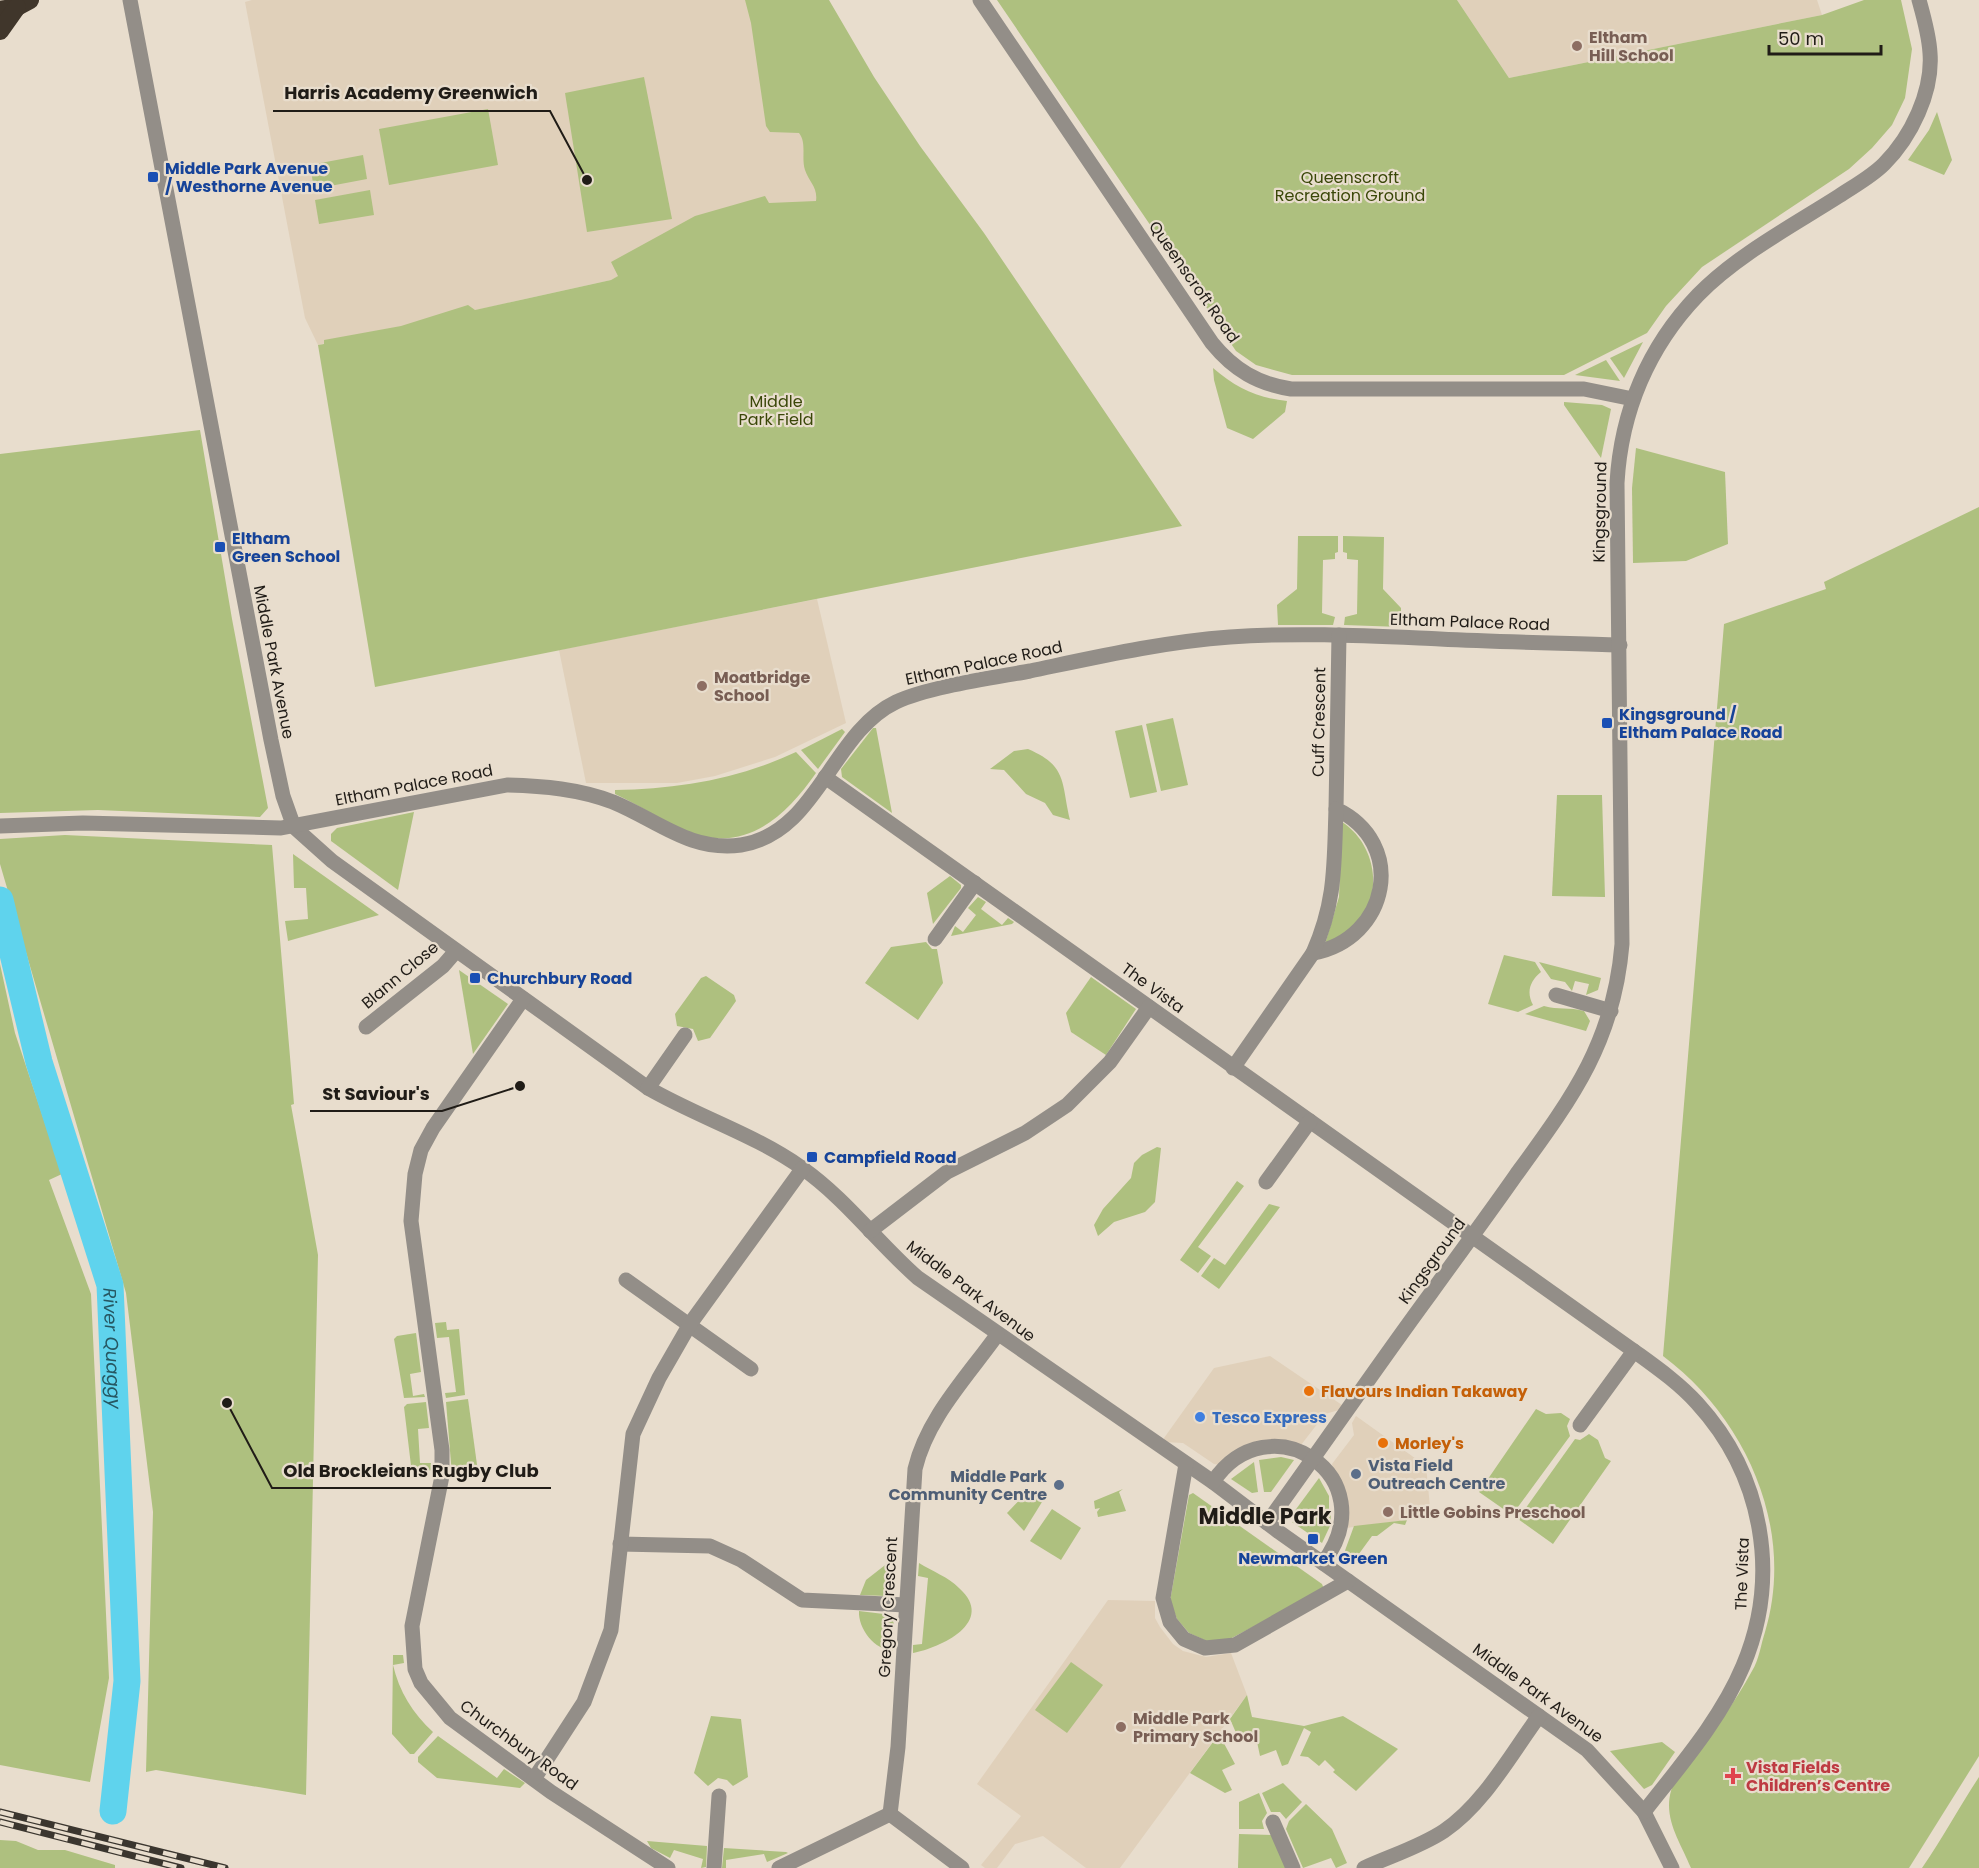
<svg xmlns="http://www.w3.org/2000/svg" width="1979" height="1868" font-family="Poppins,sans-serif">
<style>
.built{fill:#e0d0ba}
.green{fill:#aec07f}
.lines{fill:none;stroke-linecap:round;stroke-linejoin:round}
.river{stroke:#5fd3ed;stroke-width:27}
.minor{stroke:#938e88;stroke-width:15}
.highway{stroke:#40362b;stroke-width:18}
.rail-casing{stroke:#3b362f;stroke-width:7}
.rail{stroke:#e8ddcd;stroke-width:4.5;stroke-dasharray:14;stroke-linecap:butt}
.education-dot{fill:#8d6e63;stroke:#e8ddcd;stroke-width:2}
.transit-dot{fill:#1a4fb4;stroke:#e8ddcd;stroke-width:2}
.food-dot{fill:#e8710a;stroke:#e8ddcd;stroke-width:2}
.shop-dot{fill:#3f7fe0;stroke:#e8ddcd;stroke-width:2}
.service-dot{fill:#5c6f8a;stroke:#e8ddcd;stroke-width:2}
.health-dot{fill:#e0444e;stroke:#e8ddcd;stroke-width:2}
.labels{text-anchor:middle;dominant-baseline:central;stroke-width:4.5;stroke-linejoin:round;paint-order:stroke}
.education-label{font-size:16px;font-weight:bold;fill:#785e54;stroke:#e8ddcd;text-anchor:start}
.transit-label{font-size:16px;font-weight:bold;fill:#164399;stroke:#e8ddcd;text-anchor:start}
.park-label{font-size:16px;fill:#3a4708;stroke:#e8ddcd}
.street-label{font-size:16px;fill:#201c17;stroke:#e8ddcd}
.food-label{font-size:16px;font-weight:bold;fill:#c56008;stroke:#e8ddcd;text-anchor:start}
.shop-label{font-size:16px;font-weight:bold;fill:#366cbe;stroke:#e8ddcd;text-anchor:start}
.service-label{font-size:16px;font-weight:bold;fill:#4e5e75;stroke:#e8ddcd;text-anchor:start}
.health-label{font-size:16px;font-weight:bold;fill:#be3a42;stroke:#e8ddcd;text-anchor:start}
.water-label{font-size:18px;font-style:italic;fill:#265762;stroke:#e8ddcd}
.district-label{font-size:22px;font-weight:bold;fill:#201c17;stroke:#e8ddcd}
.leader{fill:none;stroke:#201c17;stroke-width:2}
.callout-dot{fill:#201c17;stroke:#e8ddcd;stroke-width:2}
.callout-label{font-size:18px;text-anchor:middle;font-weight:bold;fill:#201c17;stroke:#e8ddcd;stroke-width:4.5;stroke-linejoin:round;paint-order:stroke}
</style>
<rect width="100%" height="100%" fill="#e8ddcd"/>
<g class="built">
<polygon points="252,0 798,0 900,200 705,229 611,280 318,345 305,318 245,2"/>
<polygon points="1457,0 1817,0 1822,15 1509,78"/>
<polygon points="817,599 846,723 775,757 715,776 677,783 586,783 559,650"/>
<polygon points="1270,1356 1342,1405 1339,1410 1325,1414 1301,1445 1294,1444 1220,1465 1214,1464 1183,1443 1165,1442 1164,1438 1214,1368"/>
<polygon points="1356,1416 1426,1466 1430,1507 1415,1512 1407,1520 1346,1528 1332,1464 1354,1435 1352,1423"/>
<polygon points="1108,1600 1155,1601 1155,1618 1160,1627 1173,1644 1183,1651 1206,1657 1231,1653 1247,1695 1120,1868 1086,1868 1043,1836 1015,1844 997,1868 985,1868 981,1865 1021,1816 977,1784"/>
</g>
<g class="green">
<path d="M745 0H829L874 77 920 146 984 233 1182 526 375 687 318 345 324 344V340L401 326 468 305 475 310 611 280 618 276 611 262 695 216 765 196 769 203 816 201C818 187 809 182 805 170 801 158 807 143 799 133L770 132 766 126 751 23Z"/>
<polygon points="997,0 1457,0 1509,78 1822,15 1864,0 1901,0 1912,49 1905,98 1892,125 1872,148 1849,169 1702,267 1666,306 1647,333 1564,375 1292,375 1256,365 1236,351"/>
<polygon points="644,77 672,219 587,232 565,93"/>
<polygon points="488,109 498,165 389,185 379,129"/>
<polygon points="1937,112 1952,160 1944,175 1908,160 1929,130"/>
<polygon points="363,155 367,179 314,189 310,165"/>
<polygon points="370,190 374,215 319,224 315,200"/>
<polygon points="1643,342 1624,378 1610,358"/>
<polygon points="1606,360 1620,381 1575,375"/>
<path d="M1213 368C1236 388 1257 398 1287 401L1285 412 1253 439 1227 428 1214 380Z"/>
<polygon points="1564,402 1602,405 1611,409 1601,458 1564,405"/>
<polygon points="200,430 232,619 268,808 260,817 98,810 0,813 0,454"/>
<polygon points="1636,448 1725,472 1728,544 1686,561 1633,563 1632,488"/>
<path d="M1979 507V1756L1909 1868H1691C1681 1843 1663 1819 1671 1791 1673 1781 1685 1770 1691 1761 1712 1732 1735 1703 1752 1671 1759 1660 1761 1644 1765 1632 1796 1529 1746 1418 1663 1356L1724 624 1826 589 1824 582Z"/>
<polygon points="1298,536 1338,536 1338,552 1335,553 1335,559 1323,560 1322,613 1335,617 1333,625 1278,625 1277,605 1297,589"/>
<polygon points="1343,536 1384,537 1383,589 1401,608 1401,627 1344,625 1345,617 1357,614 1358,560 1347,559 1347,553 1343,552"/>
<polygon points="1173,718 1188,785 1161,791 1146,724"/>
<polygon points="1142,725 1157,792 1130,798 1115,731"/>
<polygon points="873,728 876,728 892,813 842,777 841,769"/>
<polygon points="842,729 845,732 818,769 801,750"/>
<path d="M1028 749C1068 766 1061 783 1070 820L1053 815 1045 803 1026 794 1004 770 990 769 1014 751Z"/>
<path d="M796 752 816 773C786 816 746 854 689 832 663 822 640 805 615 794V790C678 789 739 779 796 752Z"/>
<polygon points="1557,795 1602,795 1605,897 1552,896"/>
<polygon points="414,812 398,890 331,841 331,834 337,828"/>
<path d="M1342 822C1375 843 1385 894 1357 924 1349 932 1335 938 1325 944L1339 897Z"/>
<polygon points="65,835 272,845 294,1104 291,1105 318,1255 306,1795 156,1770 146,1772 153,1512 126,1293 0,864 0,839"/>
<polygon points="293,854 379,915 288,941 285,921 308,919 306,888 294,888"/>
<polygon points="950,876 961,885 961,888 933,924 927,893"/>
<polygon points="978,897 986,902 981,909 1002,925 1008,918 1014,922 1012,924 951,936 955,926 963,932 976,915 968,908"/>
<polygon points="926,942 932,949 937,949 943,983 918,1020 865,983 891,947"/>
<path d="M1504 955 1535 962 1541 972C1530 981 1526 992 1533 1005L1518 1012 1488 1004Z"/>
<polygon points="1539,962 1601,978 1598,990 1586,995 1589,984 1575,981 1572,991 1565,982 1551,979"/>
<polygon points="0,964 15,1033 62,1174 49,1180 91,1294 109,1678 90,1782 0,1765"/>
<polygon points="459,970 508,1004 473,1054"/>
<polygon points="706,976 734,995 736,1001 710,1038 698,1041 693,1029 677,1026 675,1014 701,978"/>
<polygon points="1091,977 1136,1009 1106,1055 1071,1032 1066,1013"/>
<path d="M1544 1006C1558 1010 1569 1007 1584 1011L1590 1021 1586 1031 1525 1014Z"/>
<polygon points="1157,1147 1161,1148 1155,1202 1145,1212 1114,1222 1098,1236 1094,1225 1103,1209 1131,1178 1134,1163 1142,1155"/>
<polygon points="1237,1181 1244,1186 1198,1247 1211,1256 1198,1273 1180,1260"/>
<polygon points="1269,1204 1280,1207 1219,1289 1201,1276 1214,1258 1225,1265"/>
<polygon points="446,1322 447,1330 459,1329 465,1395 446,1398 445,1393 456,1392 449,1337 437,1338 435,1323"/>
<polygon points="416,1333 421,1372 410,1374 413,1396 424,1394 425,1397 404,1398 394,1339 397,1336"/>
<polygon points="468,1399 478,1472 452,1475 446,1402"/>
<polygon points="426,1402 429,1428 418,1429 420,1463 431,1463 432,1470 412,1474 404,1407 407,1404"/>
<polygon points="1536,1409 1546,1414 1561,1413 1570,1419 1567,1426 1570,1436 1512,1515 1479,1492"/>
<polygon points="1589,1434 1598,1440 1605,1458 1611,1461 1553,1544 1518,1519 1575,1439 1580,1440"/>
<polygon points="1281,1457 1294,1460 1271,1492 1264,1492 1259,1460"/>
<polygon points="1254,1462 1258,1492 1252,1493 1231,1479"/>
<polygon points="1319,1478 1329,1496 1329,1509 1291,1516"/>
<polygon points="1123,1489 1119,1492 1126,1511 1098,1517 1097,1512 1100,1508 1095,1509 1094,1501"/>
<polygon points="1193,1493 1322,1584 1324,1589 1228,1640 1209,1642 1189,1633 1177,1619 1170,1601 1189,1495"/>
<polygon points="1025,1494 1035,1495 1042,1502 1024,1531 1007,1513"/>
<polygon points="1052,1509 1081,1528 1061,1560 1030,1541"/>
<polygon points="1331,1514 1330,1526 1322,1543 1292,1522"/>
<polygon points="1407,1520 1405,1525 1394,1523 1377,1536 1372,1536 1353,1562 1343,1556 1354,1526"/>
<polygon points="889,1562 886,1596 860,1595 866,1580"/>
<path d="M919 1563C932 1571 948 1577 959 1588 997 1622 940 1648 913 1653V1645L922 1644 928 1578 918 1576Z"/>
<path d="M859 1611 892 1615 894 1625H884L882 1646 892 1647 893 1651C875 1650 858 1629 859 1611Z"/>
<path d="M393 1655H403L404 1663 393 1665C399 1691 413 1714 433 1732L414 1754H410L392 1734Z"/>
<polygon points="1071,1662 1103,1685 1067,1733 1035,1710"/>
<polygon points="1247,1695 1252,1717 1304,1726 1343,1716 1398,1749 1356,1791 1333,1772 1335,1770 1325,1760 1319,1766 1308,1757 1300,1756 1311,1732 1304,1728 1288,1764 1282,1766 1276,1750 1260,1756 1256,1737 1240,1742 1230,1719"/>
<polygon points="711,1716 741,1719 748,1777 733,1786 727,1780 718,1778 708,1786 694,1773"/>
<polygon points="1219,1734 1235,1764 1222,1770 1232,1790 1225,1793 1190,1773"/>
<polygon points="438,1736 497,1778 504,1769 525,1783 520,1788 437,1778 418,1762 418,1757"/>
<polygon points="1662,1742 1675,1752 1652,1785 1644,1789 1610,1751"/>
<path d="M1979 1777V1868H1922C1943 1838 1959 1807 1979 1777Z"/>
<polygon points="1283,1783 1302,1802 1286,1819 1280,1812 1271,1812 1262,1793"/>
<polygon points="1259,1793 1267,1813 1262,1821 1264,1829 1239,1829 1239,1802"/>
<polygon points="1306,1804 1332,1829 1347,1863 1336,1868 1331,1858 1303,1868 1286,1829 1289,1821"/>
<polygon points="1239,1834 1274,1835 1289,1868 1238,1868"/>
<polygon points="0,1840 16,1841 38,1850 65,1850 115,1865 115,1868 0,1868"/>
<polygon points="647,1841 707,1846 706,1867 701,1868 703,1859 674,1850 670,1858 651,1848"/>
<polygon points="724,1848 786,1852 788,1853 767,1862 764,1854 726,1860 726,1868 722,1868"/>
</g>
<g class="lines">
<path class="river" id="s1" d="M0 900 39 1062 110 1285 127 1681 113 1811"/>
<g class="minor">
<path d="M130 0 271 740 283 796 294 827 332 861 648 1088C698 1117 754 1134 802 1168 846 1199 878 1243 918 1278L1213 1482 1279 1532 1587 1750 1644 1812 1672 1868"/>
<path d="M980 0 1212 343C1234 370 1258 384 1291 389H1584L1633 399"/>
<path d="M825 777 1634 1351C1656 1367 1679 1383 1697 1403 1763 1475 1781 1576 1743 1666 1721 1719 1679 1767 1644 1812"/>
<path d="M0 826 83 823 281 828 507 785C544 786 579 789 613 802 657 820 690 852 741 845 818 833 831 733 896 702 928 687 992 678 1030 671 1097 657 1162 642 1230 637 1300 632 1370 636 1440 639 1500 642 1560 643 1620 645"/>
<polyline points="935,939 975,883"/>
<path d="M1313 953C1389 939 1408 843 1336 809L1339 635"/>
<polyline points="1556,995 1611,1011"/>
<polyline points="523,999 433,1128 421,1150 415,1174 411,1221 442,1450 442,1476 412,1626 415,1669 421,1683 450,1718 551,1792 668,1868"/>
<polyline points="366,1027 443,966 456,951"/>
<path d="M1233 1068 1313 953C1336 901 1334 865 1336 809"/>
<polyline points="648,1088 685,1035"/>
<polyline points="1266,1182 1310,1121"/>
<polyline points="870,1231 947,1172 1025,1133 1067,1105 1110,1062 1149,1007"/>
<polyline points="626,1280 751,1369"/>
<polyline points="1580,1425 1634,1351"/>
<polyline points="1186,1464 1163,1598 1170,1622 1184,1639 1205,1648 1235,1645 1348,1581"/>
<path d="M1213 1482C1268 1399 1388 1476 1323 1563"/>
<path d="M1267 1523C1322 1447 1375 1369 1431 1293 1459 1254 1488 1215 1516 1175 1572 1098 1614 1042 1622 944L1617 483C1621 412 1648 347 1698 295 1737 255 1792 226 1839 196 1854 186 1871 177 1884 164 1911 137 1933 92 1930 53 1929 35 1924 18 1919 0"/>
<polyline points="620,1544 710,1546 741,1560 802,1600 906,1605"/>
<polyline points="534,1779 584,1702 611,1630 633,1434 659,1378 690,1324 803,1168"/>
<polyline points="1273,1822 1293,1868"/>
<polyline points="714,1868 719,1796"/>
<polyline points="779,1868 890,1814"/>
<path d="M962 1868 890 1814 898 1747 915 1469C927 1418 967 1377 997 1335"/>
<path d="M1364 1868C1390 1856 1420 1847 1444 1831 1484 1804 1511 1754 1539 1716"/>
</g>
<g class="highway">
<polyline points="0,10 17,7 30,0"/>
<polyline points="0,31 17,7"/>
</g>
<g class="rail-casing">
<g id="rail">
<polyline points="0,1812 225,1868"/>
<polyline points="0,1822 181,1868"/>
</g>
</g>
<use href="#rail" class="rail"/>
</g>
<g class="education-dot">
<circle cx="1577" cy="46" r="6"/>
<circle cx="702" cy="686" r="6"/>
<circle cx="1388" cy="1512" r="6"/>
<circle cx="1121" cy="1727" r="6"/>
</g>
<g class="transit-dot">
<rect x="147" y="171" width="12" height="12" rx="3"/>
<rect x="214" y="541" width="12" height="12" rx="3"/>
<rect x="1601" y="717" width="12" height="12" rx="3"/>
<rect x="469" y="972" width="12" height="12" rx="3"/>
<rect x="806" y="1151" width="12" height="12" rx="3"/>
<rect x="1307" y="1533" width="12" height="12" rx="3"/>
</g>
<g class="food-dot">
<circle cx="1309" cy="1391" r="6"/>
<circle cx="1383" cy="1443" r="6"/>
</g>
<circle class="shop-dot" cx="1200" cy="1417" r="6"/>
<g class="service-dot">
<circle cx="1356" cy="1474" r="6"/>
<circle cx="1059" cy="1485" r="6"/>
</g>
<path class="health-dot" d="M1730 1767h6v6h6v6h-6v6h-6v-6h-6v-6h6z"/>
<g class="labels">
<g class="education-label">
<text x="1589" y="37">Eltham<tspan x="1589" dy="18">Hill School</tspan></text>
<text x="714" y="677">Moatbridge<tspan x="714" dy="18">School</tspan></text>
<text x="1400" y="1512">Little Gobins Preschool</text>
<text x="1133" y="1718">Middle Park<tspan x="1133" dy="18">Primary School</tspan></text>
</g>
<g class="transit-label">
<text x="165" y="168">Middle Park Avenue<tspan x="165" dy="18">/ Westhorne Avenue</tspan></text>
<text x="232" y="538">Eltham<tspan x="232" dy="18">Green School</tspan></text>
<text x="1619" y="714">Kingsground /<tspan x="1619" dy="18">Eltham Palace Road</tspan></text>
<text x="487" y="978">Churchbury Road</text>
<text x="824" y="1157">Campfield Road</text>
<text x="1313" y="1558" text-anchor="middle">Newmarket Green</text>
</g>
<g class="park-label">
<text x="1350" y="177">Queenscroft<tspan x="1350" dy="18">Recreation Ground</tspan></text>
<text x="776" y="401">Middle<tspan x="776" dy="18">Park Field</tspan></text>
</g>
<g class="street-label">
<text transform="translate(1194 282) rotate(55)">Queenscroft Road</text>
<text transform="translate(1600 512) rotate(-89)">Kingsground</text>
<text transform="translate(1470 622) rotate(2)">Eltham Palace Road</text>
<text transform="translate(274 662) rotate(79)">Middle Park Avenue</text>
<text transform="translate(984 663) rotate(-12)">Eltham Palace Road</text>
<text transform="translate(1319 722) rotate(-89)">Cuff Crescent</text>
<text transform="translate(414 785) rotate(-11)">Eltham Palace Road</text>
<text transform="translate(400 975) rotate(-40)">Blann Close</text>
<text transform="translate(1153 988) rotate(36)">The Vista</text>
<text transform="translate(1432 1261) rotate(-54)">Kingsground</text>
<text transform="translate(971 1291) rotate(37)">Middle Park Avenue</text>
<text transform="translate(1742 1574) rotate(-88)">The Vista</text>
<text transform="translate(888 1607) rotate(-87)">Gregory Crescent</text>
<text transform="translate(1538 1693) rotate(36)">Middle Park Avenue</text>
<text transform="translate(519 1745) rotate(36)">Churchbury Road</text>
</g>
<g class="food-label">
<text x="1321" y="1391">Flavours Indian Takaway</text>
<text x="1395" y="1443">Morley's</text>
</g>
<g class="shop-label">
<text x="1212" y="1417">Tesco Express</text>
</g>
<g class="service-label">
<text x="1368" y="1465">Vista Field<tspan x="1368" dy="18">Outreach Centre</tspan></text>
<text x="1047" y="1476" text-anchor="end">Middle Park<tspan x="1047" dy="18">Community Centre</tspan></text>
</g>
<g class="health-label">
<text x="1746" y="1767">Vista Fields<tspan x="1746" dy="18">Children’s Centre</tspan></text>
</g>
<g class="water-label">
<text stroke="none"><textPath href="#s1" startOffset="464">River Quaggy</textPath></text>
</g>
<g class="district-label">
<text x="1265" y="1516">Middle Park</text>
</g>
</g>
<path class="leader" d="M587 180L550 111H273M520 1086L442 1111H310M227 1403L272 1488H551"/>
<g class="callout-dot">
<circle cx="587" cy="180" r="6"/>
<circle cx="520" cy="1086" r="6"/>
<circle cx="227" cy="1403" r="6"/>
</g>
<g class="callout-label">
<text x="411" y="99">Harris Academy Greenwich</text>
<text x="376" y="1100">St Saviour's</text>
<text x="411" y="1477">Old Brockleians Rugby Club</text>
</g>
<path d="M1769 45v9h112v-9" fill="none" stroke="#201c17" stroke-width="3"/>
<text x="1778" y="45" font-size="18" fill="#201c17" stroke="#e8ddcd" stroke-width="4.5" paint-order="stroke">50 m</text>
</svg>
